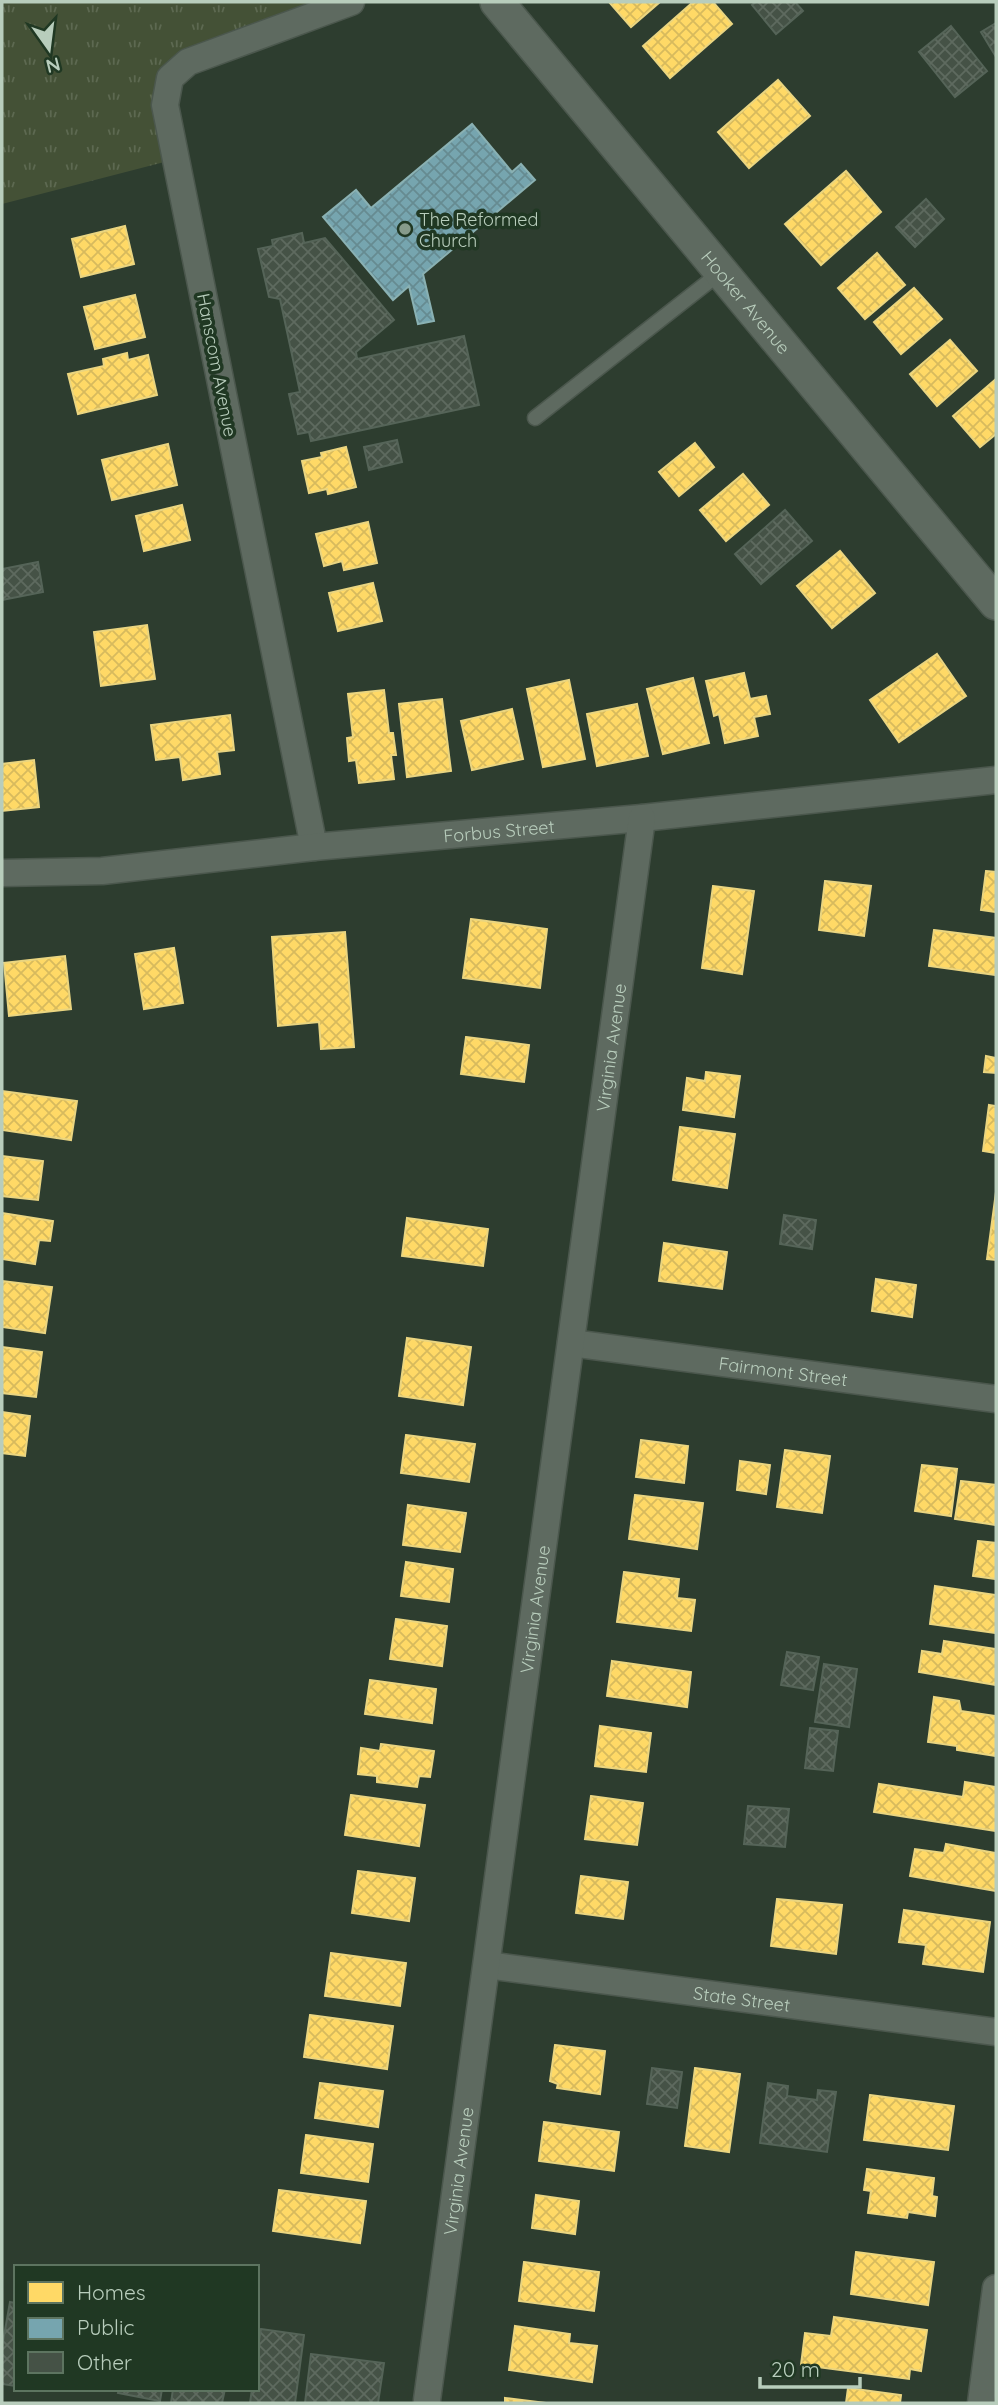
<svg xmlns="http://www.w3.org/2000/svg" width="998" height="2405" font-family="Quicksand,sans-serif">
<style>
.grass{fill:url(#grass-tufts)}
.homes{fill:url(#homes-cross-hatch);stroke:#ead580;stroke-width:2}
.public{fill:url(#public-cross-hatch);stroke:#8ab1b3;stroke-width:2}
.building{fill:url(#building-cross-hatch);stroke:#556458;stroke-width:2}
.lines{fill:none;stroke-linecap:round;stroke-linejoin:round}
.service-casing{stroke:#4b574d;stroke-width:17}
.minor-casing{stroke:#4b574d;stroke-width:29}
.tertiary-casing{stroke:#4b574d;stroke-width:36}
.service{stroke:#5e6a60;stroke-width:14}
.minor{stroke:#5e6a60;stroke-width:26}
.tertiary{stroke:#5e6a60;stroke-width:33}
.poi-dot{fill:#879b8b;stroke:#203823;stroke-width:2.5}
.labels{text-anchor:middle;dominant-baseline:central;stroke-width:7;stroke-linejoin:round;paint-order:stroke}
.poi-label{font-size:18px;fill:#b8cdbc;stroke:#203823;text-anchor:start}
.street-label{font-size:18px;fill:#b8cdbc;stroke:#203823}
</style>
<defs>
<pattern id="grass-tufts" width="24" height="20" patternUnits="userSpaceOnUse" patternTransform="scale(1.75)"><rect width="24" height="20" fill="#445136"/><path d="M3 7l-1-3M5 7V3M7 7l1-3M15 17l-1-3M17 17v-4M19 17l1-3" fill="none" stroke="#5d6951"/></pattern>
<pattern id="homes-cross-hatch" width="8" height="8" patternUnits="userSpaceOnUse" patternTransform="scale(1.75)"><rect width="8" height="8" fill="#ffd966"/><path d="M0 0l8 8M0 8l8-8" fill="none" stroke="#d7ba5d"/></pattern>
<pattern id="public-cross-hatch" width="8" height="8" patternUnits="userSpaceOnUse" patternTransform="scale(1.75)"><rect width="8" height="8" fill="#76a5af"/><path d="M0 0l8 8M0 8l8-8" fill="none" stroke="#668b91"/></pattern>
<pattern id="building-cross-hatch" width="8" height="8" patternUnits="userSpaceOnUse" patternTransform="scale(1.75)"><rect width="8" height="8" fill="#455246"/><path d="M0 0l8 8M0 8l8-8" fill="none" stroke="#5e6a5f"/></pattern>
</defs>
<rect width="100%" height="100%" fill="#2d3d2f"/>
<polygon class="grass" points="2,2 351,2 170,78 176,159 2,204"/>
<g class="homes">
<polygon points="609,2 660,2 631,27"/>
<polygon points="693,2 713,2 732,24 670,78 643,46"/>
<polygon points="778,80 810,116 749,168 718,132"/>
<polygon points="846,171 881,212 821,265 785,224"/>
<polygon points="125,226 134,264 81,277 72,239"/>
<polygon points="877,253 905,285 865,319 838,288"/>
<polygon points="914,288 942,319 901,354 874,322"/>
<polygon points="135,295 145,337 95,349 84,307"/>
<polygon points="950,340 977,371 937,406 910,374"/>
<polygon points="127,353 128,360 148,355 157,395 78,414 68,374 104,366 103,359"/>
<polygon points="996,379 996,434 980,447 953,416"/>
<polygon points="695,443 714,467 679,496 659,472"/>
<polygon points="168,444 177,485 112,500 102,460"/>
<polygon points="346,447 356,487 328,494 327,489 309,493 302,461 322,457 321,453"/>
<polygon points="743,474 769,505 726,541 700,510"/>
<polygon points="182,505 190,540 144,551 136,516"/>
<polygon points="368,522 377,563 344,570 342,561 324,566 316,534"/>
<polygon points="840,551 875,593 832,628 797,586"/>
<polygon points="373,583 382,621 338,631 329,593"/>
<polygon points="147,625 155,679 101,686 94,632"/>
<polygon points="937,654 966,696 899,742 870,700"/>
<polygon points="744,673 750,699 766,696 770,714 754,717 758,736 725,743 719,714 714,716 706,681"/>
<polygon points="693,678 709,743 663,754 647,689"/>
<polygon points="569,680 585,759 543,767 527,689"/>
<polygon points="384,690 389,733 393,733 396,755 391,755 394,779 359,783 356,760 349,761 347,738 353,737 348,694"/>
<polygon points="442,699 451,771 407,777 399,704"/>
<polygon points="637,704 648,756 597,766 587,714"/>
<polygon points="512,709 523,759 472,770 461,721"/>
<polygon points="230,715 234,750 217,752 220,774 183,780 180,757 156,760 151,725"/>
<polygon points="34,760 39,807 2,811 2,764"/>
<polygon points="986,871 996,872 996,912 981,910"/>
<polygon points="825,881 871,886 864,936 819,930"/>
<polygon points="713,886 754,891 742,974 702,968"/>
<polygon points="471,919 547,929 540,988 463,978"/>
<polygon points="934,930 996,938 996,975 929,966"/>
<polygon points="345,932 354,1047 321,1049 319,1022 278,1026 272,937"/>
<polygon points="174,948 183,1003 144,1009 135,954"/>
<polygon points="65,956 71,1009 9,1016 4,963"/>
<polygon points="466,1037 529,1045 524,1082 461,1074"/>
<polygon points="986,1056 996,1058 996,1073 984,1072"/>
<polygon points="706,1072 740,1076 734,1117 683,1110 687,1078 705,1081"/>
<polygon points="2,1091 77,1101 71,1140 2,1130"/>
<polygon points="989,1105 996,1106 996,1153 983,1151"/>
<polygon points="680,1127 735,1134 727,1188 673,1180"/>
<polygon points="2,1156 43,1161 38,1200 2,1196"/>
<polygon points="996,1192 996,1260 987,1259"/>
<polygon points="2,1213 53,1221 50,1241 39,1240 35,1264 2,1259"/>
<polygon points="407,1218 488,1229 483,1266 402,1256"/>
<polygon points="664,1243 727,1252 722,1289 659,1281"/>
<polygon points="876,1279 916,1285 912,1317 872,1311"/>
<polygon points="2,1281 52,1287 45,1333 2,1327"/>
<polygon points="407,1338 471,1347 463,1405 399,1396"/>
<polygon points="2,1347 42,1352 36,1397 2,1393"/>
<polygon points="2,1412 30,1416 25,1456 2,1453"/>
<polygon points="406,1435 475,1444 469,1482 401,1473"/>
<polygon points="641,1440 688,1446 684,1483 636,1477"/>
<polygon points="785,1450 830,1456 822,1513 777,1507"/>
<polygon points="740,1461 770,1465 766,1494 737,1490"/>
<polygon points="922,1465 957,1469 951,1516 915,1511"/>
<polygon points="961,1481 996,1485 996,1525 955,1519"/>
<polygon points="635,1495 703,1503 697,1549 629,1539"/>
<polygon points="408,1505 466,1513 460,1552 403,1545"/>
<polygon points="978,1541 996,1543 996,1579 973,1576"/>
<polygon points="406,1562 453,1569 449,1602 401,1596"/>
<polygon points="624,1572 679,1579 677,1598 695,1600 691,1631 617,1622"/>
<polygon points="935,1586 996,1595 996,1633 930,1624"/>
<polygon points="396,1619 447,1626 442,1666 390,1659"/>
<polygon points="944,1641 996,1649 996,1685 919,1672 922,1651 942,1654"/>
<polygon points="612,1661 691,1672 687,1707 607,1696"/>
<polygon points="370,1680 436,1689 432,1723 365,1714"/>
<polygon points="934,1697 959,1701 961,1711 996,1716 996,1756 957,1750 957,1746 928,1742"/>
<polygon points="600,1726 651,1733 646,1772 595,1766"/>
<polygon points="381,1744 434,1751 430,1777 419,1776 417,1787 377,1782 377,1776 358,1774 361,1748 380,1751"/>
<polygon points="965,1782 996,1787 996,1831 874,1812 879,1784 963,1797"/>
<polygon points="351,1795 425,1805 419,1846 345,1835"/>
<polygon points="591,1796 643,1803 637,1845 585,1839"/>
<polygon points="946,1844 996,1853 996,1891 910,1876 915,1849 944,1853"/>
<polygon points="358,1871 415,1878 409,1921 352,1913"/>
<polygon points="581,1876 628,1882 623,1919 576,1913"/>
<polygon points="777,1899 842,1905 836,1954 771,1946"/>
<polygon points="904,1910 990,1922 983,1972 923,1964 926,1945 899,1942"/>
<polygon points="331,1953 406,1963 400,2006 325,1996"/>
<polygon points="310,2015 393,2026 387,2069 304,2057"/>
<polygon points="555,2045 605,2051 600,2094 557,2088 558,2084 550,2081"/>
<polygon points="695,2068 740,2074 729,2152 685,2146"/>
<polygon points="320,2083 383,2091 378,2127 315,2118"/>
<polygon points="870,2095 954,2106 948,2150 864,2140"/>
<polygon points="544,2122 619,2132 614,2171 539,2161"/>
<polygon points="306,2135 373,2144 368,2182 301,2173"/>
<polygon points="867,2169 934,2178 932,2196 937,2197 935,2216 908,2212 907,2218 868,2213 871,2191 864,2190"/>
<polygon points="279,2190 366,2201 360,2243 273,2231"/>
<polygon points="536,2195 579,2201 575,2234 532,2228"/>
<polygon points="856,2252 934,2262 928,2305 851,2294"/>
<polygon points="524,2262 599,2272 594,2311 519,2301"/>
<polygon points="834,2317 927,2330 921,2371 910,2369 909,2379 801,2365 805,2333 831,2336"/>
<polygon points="515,2326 570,2334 569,2343 597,2346 592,2382 509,2370"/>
<polygon points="848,2388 901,2395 900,2403 846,2403"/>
<polygon points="505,2398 546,2403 505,2403"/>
</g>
<polygon class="public" points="472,124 512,172 521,164 535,180 423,274 434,321 418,324 409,286 393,300 323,217 356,190 371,208"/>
<g class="building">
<polygon points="756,2 795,2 803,11 776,34 752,5"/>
<polygon points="996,23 996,57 981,32"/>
<polygon points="951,26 987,71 955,97 919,52"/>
<polygon points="926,199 944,219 915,247 896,227"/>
<polygon points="302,233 304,243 325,238 394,320 356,352 357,359 464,336 479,405 311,441 309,432 298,434 289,394 300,392 280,299 269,297 258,249 273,246 272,240"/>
<polygon points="397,440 402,462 369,470 364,447"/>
<polygon points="785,510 812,541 761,584 735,554"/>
<polygon points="38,562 43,592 2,600 2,569"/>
<polygon points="784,1215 816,1220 812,1249 780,1244"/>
<polygon points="787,1652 819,1657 813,1690 781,1685"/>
<polygon points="824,1664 857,1669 849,1727 815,1722"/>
<polygon points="810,1728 838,1731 833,1771 805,1768"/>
<polygon points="748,1806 789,1809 785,1847 744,1844"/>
<polygon points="652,2068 682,2072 677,2108 647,2104"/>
<polygon points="768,2083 788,2086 787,2096 817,2100 818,2090 836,2092 827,2152 760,2143"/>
<polygon points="10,2302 16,2303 16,2386 2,2384 2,2347"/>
<polygon points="261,2329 304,2335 295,2403 250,2403 252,2389 257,2389 257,2353"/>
<polygon points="311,2354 384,2363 378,2403 305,2403"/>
<polygon points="119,2389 162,2389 160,2401 118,2393"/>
<polygon points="173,2389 225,2389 222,2403 171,2403"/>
</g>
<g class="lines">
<g class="service-casing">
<polyline id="service" points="535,418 721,272"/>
</g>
<g class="minor-casing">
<g id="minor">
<polyline points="314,847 165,105 170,78 188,62 351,2"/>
<path id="s1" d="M2 873 102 871 314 847 642 818 996 780"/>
<path id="s2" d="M571 1343 996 1399"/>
<path id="s3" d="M487 1965 996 2032"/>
<path id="s4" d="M427 2400 642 818"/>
<polyline points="981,2403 996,2288"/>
</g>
</g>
<g class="tertiary-casing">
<g id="tertiary">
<path id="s5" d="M497 2 996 603"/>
</g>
</g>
<use href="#service" class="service"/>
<use href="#minor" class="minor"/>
<use href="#tertiary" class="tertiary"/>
</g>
<circle class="poi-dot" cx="405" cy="229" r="7"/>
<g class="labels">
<g class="poi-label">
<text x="419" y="219">The Reformed<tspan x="419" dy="21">Church</tspan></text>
</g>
<g class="street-label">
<text stroke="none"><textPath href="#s5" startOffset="390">Hooker Avenue</textPath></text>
<text transform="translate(217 365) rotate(79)">Hanscom Avenue</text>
<text stroke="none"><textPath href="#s1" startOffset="499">Forbus Street</textPath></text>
<text stroke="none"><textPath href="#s4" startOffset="1365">Virginia Avenue</textPath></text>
<text stroke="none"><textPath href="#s2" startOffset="214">Fairmont Street</textPath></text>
<text stroke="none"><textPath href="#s4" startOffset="798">Virginia Avenue</textPath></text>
<text stroke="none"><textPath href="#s3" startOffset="257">State Street</textPath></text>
<text stroke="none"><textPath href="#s4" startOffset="231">Virginia Avenue</textPath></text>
</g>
</g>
<rect width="998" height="2405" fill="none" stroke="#b8cdbc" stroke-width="7"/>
<rect x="14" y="2265" width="245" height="126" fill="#203823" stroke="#5d7460" stroke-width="2"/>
<rect x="28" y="2282" width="35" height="21" fill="#ffd966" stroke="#5d7460" stroke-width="2"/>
<text x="77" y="2300" font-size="21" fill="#b8cdbc">Homes</text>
<rect x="28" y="2318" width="35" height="21" fill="#76a5af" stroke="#5d7460" stroke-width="2"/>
<text x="77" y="2335" font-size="21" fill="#b8cdbc">Public</text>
<rect x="28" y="2352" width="35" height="21" fill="#455246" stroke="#5d7460" stroke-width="2"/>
<text x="77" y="2370" font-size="21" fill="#b8cdbc">Other</text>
<g transform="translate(49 49) rotate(166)" stroke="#203823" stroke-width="5" paint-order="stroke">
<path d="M0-5L12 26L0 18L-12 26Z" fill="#b8cdbc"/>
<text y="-10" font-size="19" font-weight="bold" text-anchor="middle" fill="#b8cdbc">N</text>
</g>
<path d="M760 2377v10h100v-10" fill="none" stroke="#b8cdbc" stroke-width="3.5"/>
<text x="771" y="2377" font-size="21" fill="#b8cdbc" stroke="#203823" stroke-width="5" paint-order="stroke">20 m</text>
</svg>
